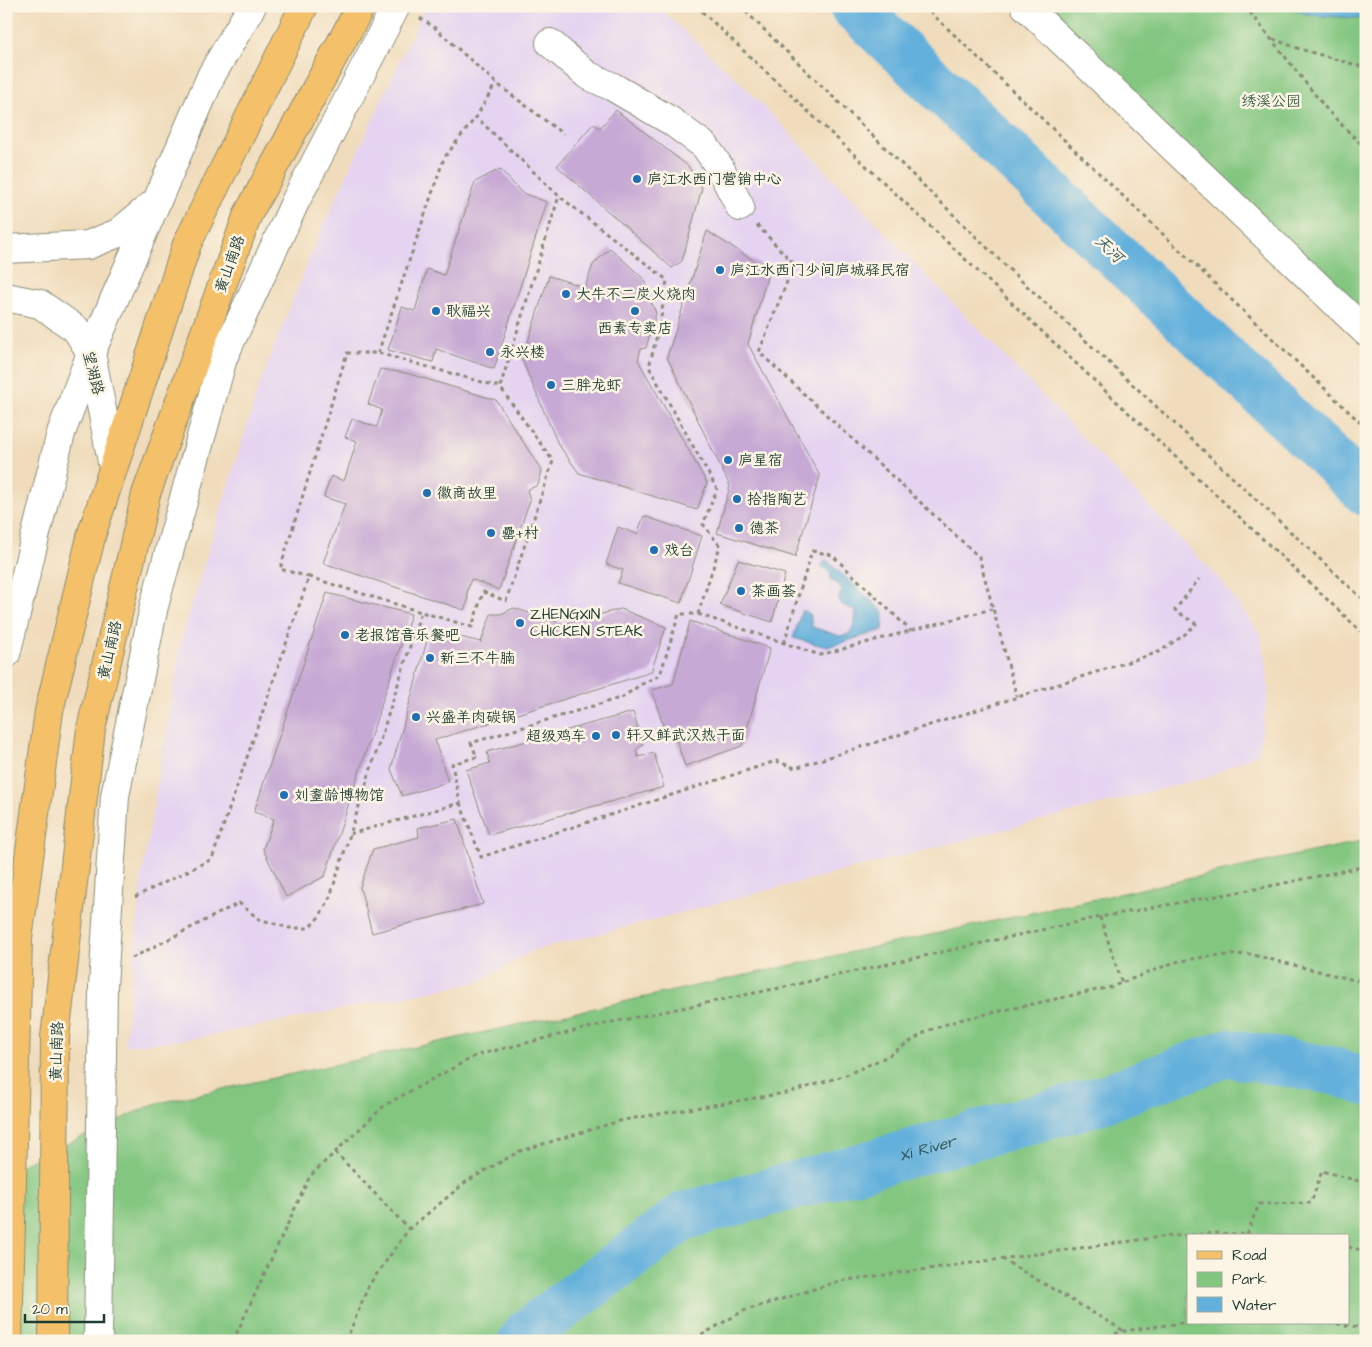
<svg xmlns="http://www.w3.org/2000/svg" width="1372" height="1347" font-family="'Architects Daughter','LXGW WenKai TC',sans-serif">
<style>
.built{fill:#e5d3f1}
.green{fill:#82c680;stroke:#50825a;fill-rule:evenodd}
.water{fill:#63b0dc;stroke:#417688}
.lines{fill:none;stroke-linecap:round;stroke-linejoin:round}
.river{stroke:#63b0dc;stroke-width:48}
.building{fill:#c6a9d4}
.minor-casing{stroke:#888c78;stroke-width:30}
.major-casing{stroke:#888c78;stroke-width:30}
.path{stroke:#888c78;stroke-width:3;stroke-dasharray:4 4;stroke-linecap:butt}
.minor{stroke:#fff;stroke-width:28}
.major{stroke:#f4c16a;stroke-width:28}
.poi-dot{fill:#1f6fb2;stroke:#fcf5e5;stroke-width:2}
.labels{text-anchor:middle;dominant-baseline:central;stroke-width:5;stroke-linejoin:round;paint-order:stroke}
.park-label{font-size:15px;fill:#385f47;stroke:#fcf5e5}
.poi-label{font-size:15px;fill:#1f3d34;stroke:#fcf5e5;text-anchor:start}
.street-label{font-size:15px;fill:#1f3d34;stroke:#fcf5e5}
.water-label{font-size:16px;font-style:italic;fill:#305a5e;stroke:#fcf5e5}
</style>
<rect width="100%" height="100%" fill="#fcf5e5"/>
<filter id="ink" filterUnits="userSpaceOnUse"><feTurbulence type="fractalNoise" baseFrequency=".02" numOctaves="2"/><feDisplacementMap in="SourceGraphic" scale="10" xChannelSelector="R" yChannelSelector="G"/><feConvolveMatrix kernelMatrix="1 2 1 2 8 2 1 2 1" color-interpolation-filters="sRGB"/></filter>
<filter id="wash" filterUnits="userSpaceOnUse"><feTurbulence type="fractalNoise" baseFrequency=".0096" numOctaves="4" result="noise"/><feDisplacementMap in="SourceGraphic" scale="20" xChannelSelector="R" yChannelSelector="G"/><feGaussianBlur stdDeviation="1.12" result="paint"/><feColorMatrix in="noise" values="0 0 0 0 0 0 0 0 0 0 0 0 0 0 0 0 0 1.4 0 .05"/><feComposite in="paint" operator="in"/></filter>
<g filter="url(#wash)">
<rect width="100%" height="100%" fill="#f0dcbc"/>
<polygon class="built" points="425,6 657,6 742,84 1222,582 1261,635 1269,689 1258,753 1209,777 532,951 478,982 197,1038 125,1046 142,875 182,636 260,383 314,246"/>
<g class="green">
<polygon points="1034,6 1366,6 1366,321"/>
<path d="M1366 840V1341H6V1172L154 1104ZM1188 1236H1348V1323H1188Z"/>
</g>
<g class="water">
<path d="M1288 6H1366V20C1340 14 1311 21 1288 6Z"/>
<polygon points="826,560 884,612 883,630 827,647 793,638 802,610 810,614 812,627 840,636 849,634 855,623 856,611 841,604 839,598 842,590 838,584 831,580 830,571 821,566"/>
</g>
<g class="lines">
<g class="river">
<polyline points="853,6 1366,492"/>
<path id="s1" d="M522 1341 528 1332 684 1216 1095 1102 1227 1053 1335 1071 1366 1082"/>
</g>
</g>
<g id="blocks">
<g class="building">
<polygon points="616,110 688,166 702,188 682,261 672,268 557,166 593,124 600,128"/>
<polygon points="500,169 522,193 547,202 494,369 436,349 433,362 388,350 402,307 415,311 427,269 444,275 475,182"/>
<polygon points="707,231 769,270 748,344 820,476 795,557 717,533 730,486 667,357"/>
<polygon points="610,248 646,281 646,290 656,313 646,348 641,349 638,360 707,483 697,510 579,473 558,444 522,360 549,276 585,287 593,265"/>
<polygon points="380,369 406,373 496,400 542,471 538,485 527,490 530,500 499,590 471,579 467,592 468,601 464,610 323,563 345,504 324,497 331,476 344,481 357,441 345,437 352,419 377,427 382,410 368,404"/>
<polygon points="644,516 702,536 681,603 618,583 623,570 606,564 618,527 637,534"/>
<polygon points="738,560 785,574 772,622 720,605"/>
<polygon points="327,593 411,614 325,876 286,897 263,849 274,819 254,812"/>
<polygon points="514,608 563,624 621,609 666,627 651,672 435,740 448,782 402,796 391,769 430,630 481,642 491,614 501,614"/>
<polygon points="690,621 770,648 742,746 685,766 673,730 665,732 652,690 673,684"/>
<polygon points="633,712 643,744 636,750 638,757 654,753 664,787 489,835 466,770 490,763 487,752"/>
<polygon points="457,819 483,904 372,933 360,887 373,849 419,837 418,828"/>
</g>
</g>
</g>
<g filter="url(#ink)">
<use href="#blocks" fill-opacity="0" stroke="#888c78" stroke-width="1"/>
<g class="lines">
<g class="minor-casing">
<g id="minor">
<polyline points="1025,6 1366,332"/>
<polyline points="550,43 587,75 613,87 671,121 705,146 720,168 740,207"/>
<polyline points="6,249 88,245 118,233 152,205"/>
<polyline points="6,297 40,304 76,329 91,353 113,467"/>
<polyline points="6,654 61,433 91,353 212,74 252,6"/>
<polyline points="98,1341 103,986 115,796 154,606 223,358 296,200 396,6"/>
</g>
</g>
<g class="major-casing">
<g id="major">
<polyline points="8,1341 18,939 49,711 92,533 187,244 304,6"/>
<polyline points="53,1341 55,1037 91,729 146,494 248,214 361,6"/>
</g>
</g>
<g class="path">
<polyline points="696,6 1366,636"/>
<polyline points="740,6 1011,271 1366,602"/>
<polyline points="924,6 1366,428"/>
<polyline points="1245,6 1328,111 1366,149"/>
<polyline points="420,18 434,27 496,83 563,134"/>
<polyline points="1273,39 1300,49 1366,68"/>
<polyline points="757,225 794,264 759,352 979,557 1017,697"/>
<polyline points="378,353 444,158 476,117"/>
<polyline points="309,577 280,569 347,353 378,353 500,387"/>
<polyline points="698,614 820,655 992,609"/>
<polyline points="784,643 812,551 832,555 911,631"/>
<polyline points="460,803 481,857 776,761 795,768 1159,652 1184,635 1196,624 1175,610 1199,579"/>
<polyline points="350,834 460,803 452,764 477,757 471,743 623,697 640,685 660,675 679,614 698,614 720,546 703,524 717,489 649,367 660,323 667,280 559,196"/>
<polyline points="135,897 212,859 309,577 421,612"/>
<polyline points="1100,917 1122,983"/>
<polyline points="132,958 239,903 259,919 289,928 309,928 319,917 329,900 421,612 472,627 483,592 506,601 553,461 500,387 559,196 476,117 496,83"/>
<polyline points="1358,981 1366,952"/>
<polyline points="335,1152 409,1229"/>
<polyline points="1247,1234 1259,1204 1311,1203 1322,1171 1366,1183"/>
<polyline points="1348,1247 1366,1251"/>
<polyline points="1002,1259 1124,1331"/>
<polyline points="1329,1323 1366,1328"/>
<polyline points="233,1341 310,1176 385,1105 477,1055 608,1023 784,987 1100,917 1261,888 1366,866"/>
<polyline points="346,1341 369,1285 409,1229 467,1181 520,1151 623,1120 791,1092 846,1075 886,1057 927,1031 959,1020 1111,987 1175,962 1211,956 1249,954 1366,983"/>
<polyline points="696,1341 700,1336 743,1311 840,1281 1160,1237 1220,1233 1270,1236"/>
<polyline points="1092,1341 1124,1331 1188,1322"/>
</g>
<use href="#minor" class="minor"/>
<use href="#major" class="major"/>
</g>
</g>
<g class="poi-dot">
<circle cx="637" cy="179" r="5"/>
<circle cx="720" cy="270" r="5"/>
<circle cx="566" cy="294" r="5"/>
<circle cx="436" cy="311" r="5"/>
<circle cx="635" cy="311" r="5"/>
<circle cx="490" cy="352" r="5"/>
<circle cx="551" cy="385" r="5"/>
<circle cx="728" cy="460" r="5"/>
<circle cx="427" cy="493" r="5"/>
<circle cx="737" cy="499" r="5"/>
<circle cx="739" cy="528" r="5"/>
<circle cx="491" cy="533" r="5"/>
<circle cx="654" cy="550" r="5"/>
<circle cx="741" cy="591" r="5"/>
<circle cx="520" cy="623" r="5"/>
<circle cx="345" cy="635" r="5"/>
<circle cx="430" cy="658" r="5"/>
<circle cx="416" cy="717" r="5"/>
<circle cx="616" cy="735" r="5"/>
<circle cx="596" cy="736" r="5"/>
<circle cx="284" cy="795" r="5"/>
</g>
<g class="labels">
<g class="park-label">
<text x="1271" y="101">绣溪公园</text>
</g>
<g class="poi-label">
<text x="647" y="179">庐江水西门营销中心</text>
<text x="730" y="270">庐江水西门少间庐城驿民宿</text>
<text x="576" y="294">大牛不二炭火烧肉</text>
<text x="446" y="311">耿福兴</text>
<text x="635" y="328" text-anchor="middle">西素专卖店</text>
<text x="500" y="352">永兴楼</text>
<text x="561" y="385">三胖龙虾</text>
<text x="738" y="460">庐星宿</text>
<text x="437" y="493">徽商故里</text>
<text x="747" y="499">拾指陶艺</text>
<text x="749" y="528">德茶</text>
<text x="501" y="533">罍+村</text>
<text x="664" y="550">戏台</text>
<text x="751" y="591">茶画荟</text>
<text x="530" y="614">ZHENGXIN<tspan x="530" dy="17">CHICKEN STEAK</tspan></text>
<text x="355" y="635">老报馆音乐餐吧</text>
<text x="440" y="658">新三不牛腩</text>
<text x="426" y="717">兴盛羊肉碳锅</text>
<text x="626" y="735">轩又鲜武汉热干面</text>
<text x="586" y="736" text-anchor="end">超级鸡车</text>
<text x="294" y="795">刘耋龄博物馆</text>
</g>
<g class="street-label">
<text transform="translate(230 264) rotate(-70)">黄山南路</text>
<text transform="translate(93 373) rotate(76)">望湖路</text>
<text transform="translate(110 650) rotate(-77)">黄山南路</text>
<text transform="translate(57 1051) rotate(-88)">黄山南路</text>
</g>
<g class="water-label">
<text transform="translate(1109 249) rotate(43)">天河</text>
<text stroke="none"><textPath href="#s1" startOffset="458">Xi River</textPath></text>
</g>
</g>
<rect width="1372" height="1347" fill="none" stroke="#fcf5e5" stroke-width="25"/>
<rect x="1187" y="1234" width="162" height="90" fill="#fcf5e5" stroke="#a4ab9e"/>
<rect x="1197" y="1251" width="25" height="8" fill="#f4c16a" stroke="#a4ab9e"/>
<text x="1232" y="1260" font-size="15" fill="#1f3d34">Road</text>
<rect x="1197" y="1272" width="25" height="15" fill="#82c680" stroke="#a4ab9e"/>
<text x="1232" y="1284" font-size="15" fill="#1f3d34">Park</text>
<rect x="1197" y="1297" width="25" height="15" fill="#63b0dc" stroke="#a4ab9e"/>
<text x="1232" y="1310" font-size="15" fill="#1f3d34">Water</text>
<path d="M25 1314v8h79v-8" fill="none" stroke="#1f3d34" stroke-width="2.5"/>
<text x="32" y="1314" font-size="15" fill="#1f3d34" stroke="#fcf5e5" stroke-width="4" paint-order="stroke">20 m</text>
</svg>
